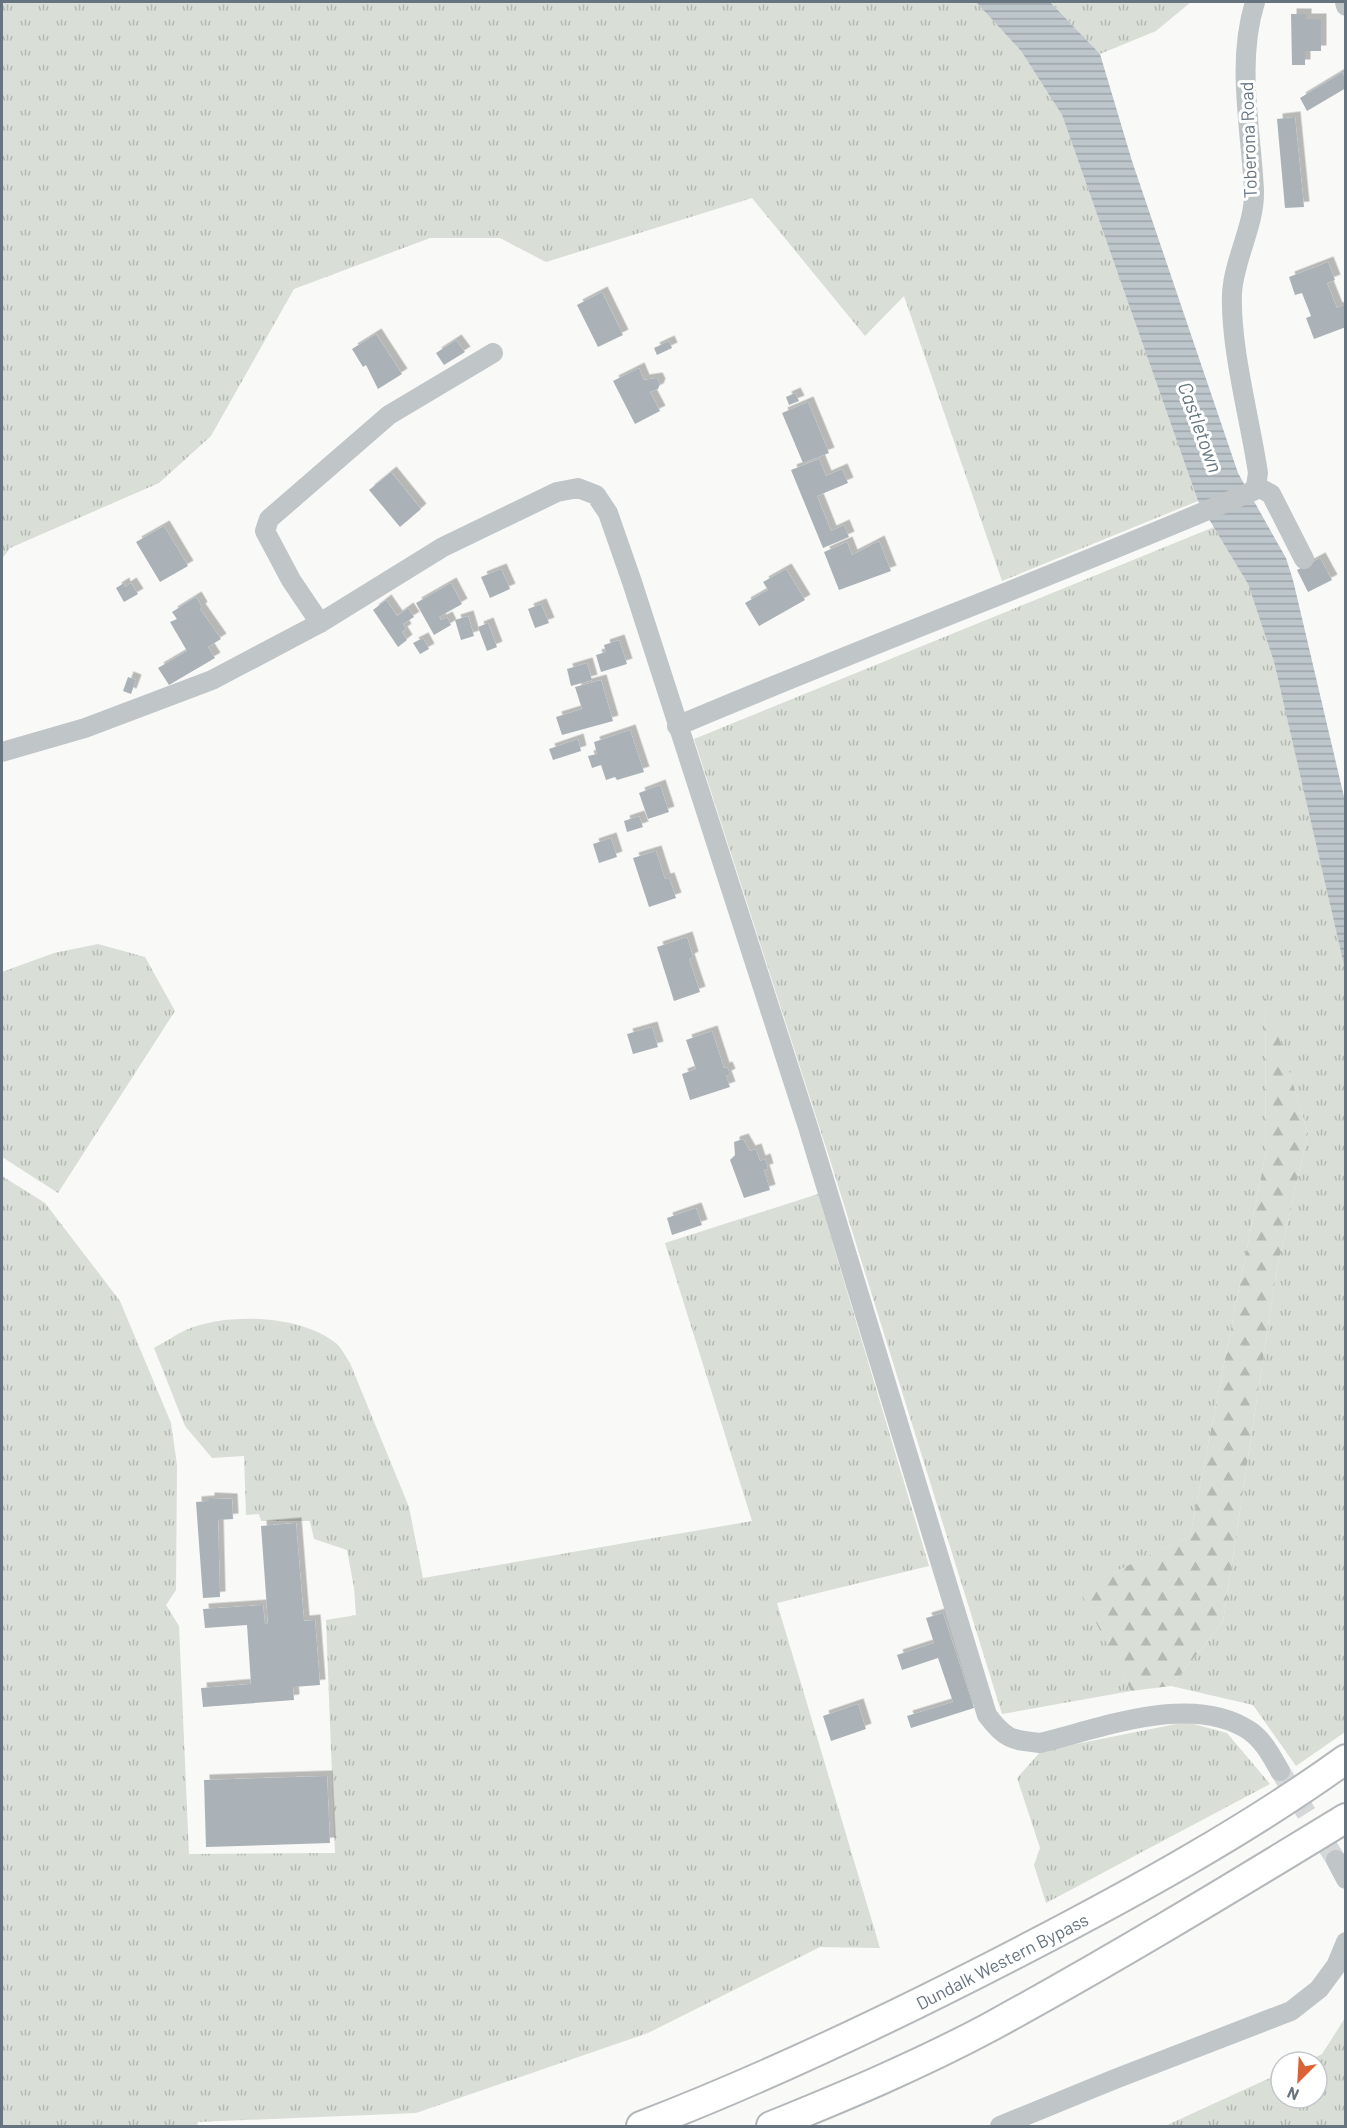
<svg xmlns="http://www.w3.org/2000/svg" width="1347" height="2128" font-family="Barlow,sans-serif">
<style>
.grass{fill:url(#grass-tufts)}
.forest{fill:url(#forest-firs)}
.water{fill:url(#water-rules)}
.building{fill:#aab2b7;filter:url(#shadow)}
.lines{fill:none;stroke-linecap:round;stroke-linejoin:round}
.minor-tunnel{stroke:#d4d8d9;stroke-width:20;stroke-dasharray:20 10;stroke-linecap:butt}
.highway-casing{stroke:#b4b8bb;stroke-width:32}
.minor{stroke:#c0c5c8;stroke-width:20}
.highway{stroke:#fff;stroke-width:28}
.labels{text-anchor:middle;dominant-baseline:central;stroke-width:6;stroke-linejoin:round;paint-order:stroke}
.street-label{font-size:18px;fill:#667480;stroke:#fff}
.water-label{font-size:20px;font-style:italic;fill:#667981;stroke:#fff}
</style>
<defs>
<pattern id="grass-tufts" width="24" height="20" patternUnits="userSpaceOnUse" patternTransform="scale(1.5)"><rect width="24" height="20" fill="#d9ded6"/><path d="M3 7l-1-3M5 7V3M7 7l1-3M15 17l-1-3M17 17v-4M19 17l1-3" fill="none" stroke="#b4b9b3"/></pattern>
<pattern id="forest-firs" width="22" height="20" patternUnits="userSpaceOnUse" patternTransform="scale(1.5)"><rect width="22" height="20" fill="#d9ded6"/><path d="M5 1l3.5 6h-7zM16 11l3.5 6h-7z" fill="#b4b9b3"/></pattern>
<pattern id="water-rules" width="6" height="5" patternUnits="userSpaceOnUse" patternTransform="scale(1.5)"><rect width="6" height="5" fill="#bcc6cb"/><path d="M0 2.5h6" fill="none" stroke="#9da5aa"/></pattern>
<filter id="shadow"><feDropShadow dx="5.5" dy="-5.5" stdDeviation="0" flood-color="#0004"/></filter>
</defs>
<rect width="100%" height="100%" fill="#f9f9f7"/>
<g class="grass">
<polygon points="2,2 976,2 1021,51 1062,115 1198,501 1002,581 904,296 865,336 752,198 546,262 500,238 430,238 294,289 211,436 159,483 10,548 2,559"/>
<polygon points="1050,2 1191,2 1156,31 1100,54"/>
<polygon points="1214,527 1248,584 1274,662 1346,969 1345,1732 1296,1766 1253,1705 1171,1686 1223,1622 1276,1274 1308,1133 1265,994 1266,1152 1190,1536 1080,1589 1131,1691 1002,1714 831,1163 694,739"/>
<polygon points="98,944 145,957 175,1011 58,1193 2,1157 2,972 54,953"/>
<path d="M2 1176 45 1203 120 1301 171 1423 177 1465 176 1590 166 1605 179 1626 189 1854 335 1853 326 1620 356 1615 354 1588 347 1550 314 1539 310 1521H261L259 1514 246 1515 244 1456 212 1458 185 1426 154 1348C165 1342 175 1335 186 1330 228 1312 301 1315 337 1344 342 1349 346 1357 350 1363L409 1507 423 1578 752 1521 665 1243 818 1194 929 1566 777 1603 880 1948 820 1947 648 2033 416 2113 198 2122 197 2126H2Z"/>
<polygon points="1186,1722 1227,1733 1270,1784 1046,1903 1034,1865 1040,1848 1017,1778 1041,1751"/>
<polygon points="1345,2018 1345,2126 1165,2126 1281,2073 1281,2098 1317,2098 1317,2062 1306,2062 1322,2054"/>
</g>
<polygon class="forest" points="1265,992 1308,1133 1276,1274 1223,1622 1171,1686 1131,1691 1079,1589 1190,1536 1266,1152"/>
<polygon class="water" points="976,2 1050,2 1100,54 1132,161 1238,473 1286,558 1293,580 1345,801 1345,969 1274,662 1248,584 1198,501 1062,115 1021,51"/>
<g class="building">
<polygon points="1291,14 1306,14 1306,19 1321,19 1321,51 1305,51 1305,65 1292,65"/>
<polygon points="1343,72 1346,88 1307,111 1300,98"/>
<polygon points="1295,117 1304,207 1285,208 1277,119"/>
<polygon points="1328,262 1335,280 1327,283 1337,308 1344,305 1346,327 1314,339 1306,318 1311,316 1302,293 1295,295 1289,277"/>
<polygon points="602,292 623,335 598,347 577,305"/>
<polygon points="376,334 402,374 378,389 366,365 363,367 352,349"/>
<polygon points="456,340 465,352 444,365 436,353"/>
<polygon points="669,341 672,348 657,355 654,348"/>
<polygon points="639,368 644,380 657,378 660,384 658,389 650,392 660,411 635,424 613,381"/>
<polygon points="795,393 799,401 789,405 786,397"/>
<polygon points="808,402 829,453 803,463 782,413"/>
<polygon points="819,459 826,476 842,469 848,483 817,496 831,531 844,525 849,537 823,548 791,470"/>
<polygon points="391,472 421,509 400,527 369,490"/>
<polygon points="164,526 188,566 160,582 136,542"/>
<polygon points="879,541 891,571 839,590 824,552 847,542 852,555"/>
<polygon points="1320,558 1332,580 1308,592 1297,570"/>
<polygon points="501,569 510,589 490,598 481,577"/>
<polygon points="786,569 805,600 759,626 745,603 768,590 763,582"/>
<polygon points="124,583 125,587 131,583 138,594 124,602 116,588"/>
<polygon points="451,583 462,604 439,617 441,620 447,617 451,625 434,635 416,603"/>
<polygon points="196,597 202,607 200,609 221,639 208,647 215,658 169,685 158,668 187,651 170,622 177,619 172,612"/>
<polygon points="386,600 397,616 408,608 414,617 403,624 406,629 402,632 407,640 398,647 373,610"/>
<polygon points="541,604 549,623 535,628 528,609"/>
<polygon points="468,616 474,636 461,640 455,620"/>
<polygon points="488,623 497,647 487,651 478,627"/>
<polygon points="423,638 429,649 420,654 413,643"/>
<polygon points="619,640 627,664 601,672 596,655 606,652 604,645"/>
<polygon points="587,663 592,680 571,686 567,669"/>
<polygon points="128,677 136,680 131,694 123,691"/>
<polygon points="601,680 613,721 562,735 556,717 582,709 575,687"/>
<polygon points="630,730 644,772 617,780 615,777 606,780 601,765 592,768 588,756 597,754 594,742"/>
<polygon points="578,739 581,751 553,760 549,749"/>
<polygon points="660,785 669,812 648,819 639,793"/>
<polygon points="639,816 643,827 627,832 624,821"/>
<polygon points="611,838 617,857 599,863 593,844"/>
<polygon points="656,851 665,879 669,878 676,898 649,907 633,858"/>
<polygon points="687,937 693,957 689,959 700,992 674,1001 657,947"/>
<polygon points="652,1027 658,1047 633,1054 627,1034"/>
<polygon points="712,1031 724,1068 727,1067 730,1074 726,1076 730,1087 690,1100 682,1074 696,1069 686,1040"/>
<polygon points="743,1139 750,1151 756,1149 760,1161 765,1159 768,1169 764,1170 770,1190 744,1198 730,1160 735,1155 734,1142"/>
<polygon points="696,1208 702,1225 672,1235 667,1218"/>
<polygon points="209,1498 232,1499 233,1519 218,1520 220,1597 203,1598 196,1502 209,1501"/>
<polygon points="296,1523 304,1621 315,1620 320,1685 293,1687 294,1700 203,1707 201,1688 251,1684 247,1625 205,1628 203,1609 263,1605 265,1624 268,1623 261,1526"/>
<polygon points="943,1613 974,1708 911,1728 907,1716 953,1702 938,1658 902,1670 897,1655 934,1643 926,1618"/>
<polygon points="858,1704 866,1729 831,1741 823,1716"/>
<polygon points="327,1776 330,1843 206,1847 204,1780"/>
</g>
<g class="lines">
<polyline class="minor-tunnel" points="1280,1771 1336,1860"/>
<g class="highway-casing">
<g id="highway">
<path d="M641 2126C774 2075 902 2013 1029 1947 1135 1892 1249 1829 1346 1759"/>
<path d="M771 2126C845 2096 919 2065 990 2027 1111 1961 1228 1890 1346 1818"/>
</g>
</g>
<g class="minor">
<polyline points="1345,2 1346,6"/>
<polyline points="1256,486 1271,494 1304,559"/>
<polyline points="320,623 291,580 265,531 269,519 389,415 493,353"/>
<path d="M677 726C868 645 1062 573 1253 491L1256 486 1258 473C1250 419 1230 347 1232 293 1234 259 1255 225 1254 191 1251 128 1236 63 1255 2"/>
<path d="M2 752 85 728 212 680 320 623 443 547 557 492 578 488 596 495 608 513 632 582 808 1127 987 1715C1005 1739 1011 1740 1040 1743 1103 1728 1192 1692 1250 1731 1264 1741 1272 1757 1280 1771"/>
<polyline points="1336,1860 1346,1879"/>
<polyline points="1000,2126 1115,2079 1291,2011 1319,1989 1336,1966 1346,1942"/>
</g>
<use href="#highway" class="highway"/>
</g>
<g class="labels">
<g class="street-label">
<text transform="translate(1248 140) rotate(-92)">Toberona Road</text>
<text transform="translate(1002 1961) rotate(-27)">Dundalk Western Bypass</text>
</g>
<g class="water-label">
<text transform="translate(1201 427) rotate(70)">Castletown</text>
</g>
</g>
<rect width="1347" height="2128" fill="none" stroke="#667480" stroke-width="6"/>
<g transform="translate(1299 2080) rotate(204)"><circle r="28" fill="#ffffff" stroke="#c2c7cc" stroke-width="1.5"/>
<path d="M0-4.5L10 22L0 15L-10 22Z" fill="#d96237"/>
<text y="-9" font-size="16" font-weight="bold" text-anchor="middle" fill="#667480">N</text>
</g>
</svg>
